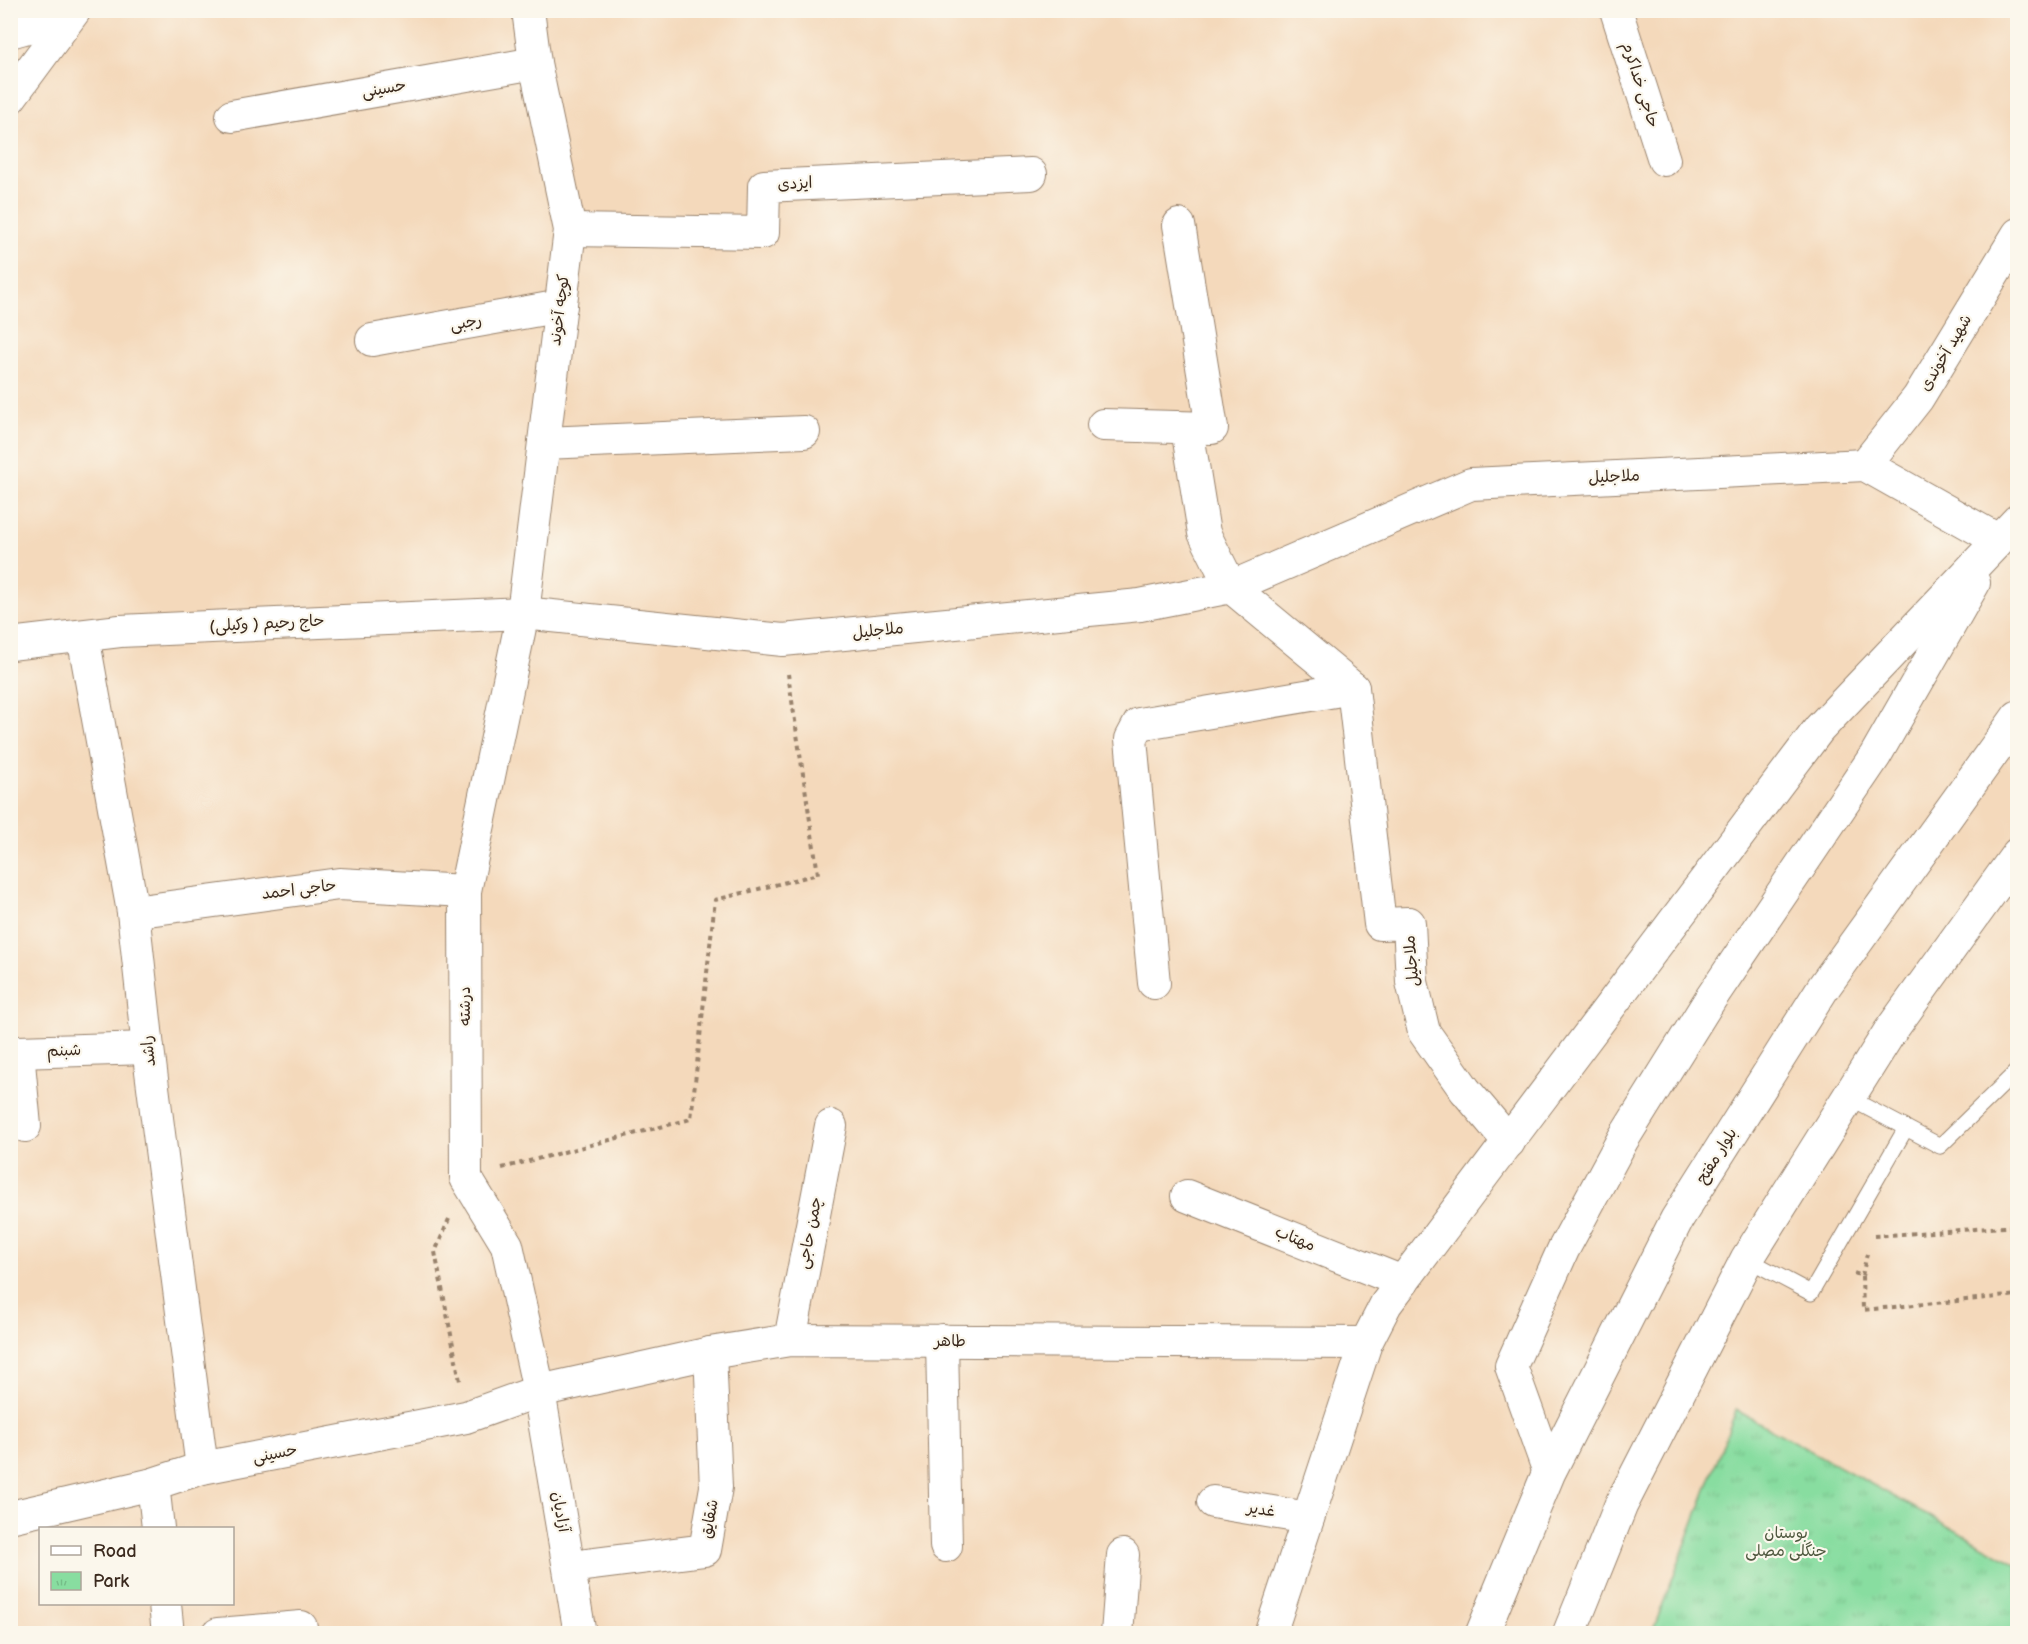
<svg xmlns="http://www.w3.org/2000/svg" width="2028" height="1644" font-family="'Balsamiq Sans','Playpen Sans Arabic',sans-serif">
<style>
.park{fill:url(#park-tufts);stroke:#62845f;stroke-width:1.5}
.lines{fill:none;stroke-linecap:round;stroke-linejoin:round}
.lane-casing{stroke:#98826c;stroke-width:17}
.street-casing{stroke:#98826c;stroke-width:34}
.primary-casing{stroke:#98826c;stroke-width:35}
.path{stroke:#98826c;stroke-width:4;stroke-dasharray:4.5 4.5;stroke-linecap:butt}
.lane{stroke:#fff;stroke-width:15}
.street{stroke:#fff;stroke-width:32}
.primary{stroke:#fff;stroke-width:33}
.labels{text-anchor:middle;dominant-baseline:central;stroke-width:4.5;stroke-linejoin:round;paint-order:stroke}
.street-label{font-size:16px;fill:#3b2a1e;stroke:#fbf7ec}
.park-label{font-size:16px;fill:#4e573e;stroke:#fbf7ec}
</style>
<defs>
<pattern id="park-tufts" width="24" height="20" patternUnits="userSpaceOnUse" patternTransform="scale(1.5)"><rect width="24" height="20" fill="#88dda0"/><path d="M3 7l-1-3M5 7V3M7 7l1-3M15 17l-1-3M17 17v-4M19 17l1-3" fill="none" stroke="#76be89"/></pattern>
</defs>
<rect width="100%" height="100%" fill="#fbf7ec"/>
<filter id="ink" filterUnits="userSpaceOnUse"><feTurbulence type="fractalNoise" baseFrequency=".0167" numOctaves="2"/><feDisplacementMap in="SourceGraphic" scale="12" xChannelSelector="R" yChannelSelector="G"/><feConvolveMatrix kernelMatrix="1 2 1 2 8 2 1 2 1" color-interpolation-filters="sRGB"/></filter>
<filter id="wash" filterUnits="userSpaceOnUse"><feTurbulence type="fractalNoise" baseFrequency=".008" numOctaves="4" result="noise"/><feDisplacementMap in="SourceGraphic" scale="24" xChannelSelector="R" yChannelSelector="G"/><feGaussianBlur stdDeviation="1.35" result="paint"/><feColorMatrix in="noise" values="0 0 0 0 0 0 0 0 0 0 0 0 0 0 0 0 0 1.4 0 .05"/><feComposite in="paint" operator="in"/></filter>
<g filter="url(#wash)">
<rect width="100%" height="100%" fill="#f4d9bb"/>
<polygon class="park" points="1736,1410 2017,1564 2017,1633 1652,1633"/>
</g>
<g filter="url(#ink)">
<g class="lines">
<g class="lane-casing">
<g id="lane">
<polyline points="1849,1098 1906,1128"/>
<polyline points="1747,1259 1811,1293 1906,1128 1940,1146 2018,1070"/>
</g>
</g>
<g class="street-casing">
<g id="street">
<polyline points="528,10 535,63 570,230 523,613 465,891 466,1178 507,1245 539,1391 580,1634"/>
<polyline points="1616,10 1664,160"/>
<polyline points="10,32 70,15"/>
<polyline points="10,98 75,10"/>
<polyline points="232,116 535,63"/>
<polyline points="570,230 763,233 764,186 1031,174"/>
<polyline points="372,340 561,306"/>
<polyline points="1103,425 1212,428 1179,225"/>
<polyline points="1187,428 1204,533 1231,587 1353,688 1380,924 1409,923 1412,982 1424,1032 1465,1090 1509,1142"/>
<polyline points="544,443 804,432"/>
<polyline points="1865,465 1918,398 2018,234"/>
<polyline points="83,636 133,912 148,1048 202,1468"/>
<polyline points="10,644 120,631 523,613 783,640 1140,605 1231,587 1471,484 1865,465 1998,540"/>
<polyline points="133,912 339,884 465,891"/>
<polyline points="1154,983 1131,739 1139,724 1353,688"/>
<polyline points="25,1126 18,1052 148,1048"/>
<polyline points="1187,1196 1403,1282"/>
<polyline points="790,1340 831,1126"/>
<polyline points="942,1340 946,1546"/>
<polyline points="1549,1472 1511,1366 1563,1250 1623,1139 1711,998 1875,756 1974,583"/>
<polyline points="153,1484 158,1528"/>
<polyline points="1213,1502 1308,1518"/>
<polyline points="10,1517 153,1484 202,1468 466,1417 539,1391 710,1353 790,1340 1366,1343"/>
<polyline points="570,1567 705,1550 716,1487 710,1353"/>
<polyline points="165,1604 168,1634"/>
<polyline points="218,1634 301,1627"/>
<polyline points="1117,1634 1123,1555"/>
<polyline points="1270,1634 1366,1343 1386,1304 1819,729 2018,520"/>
</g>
</g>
<g class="primary-casing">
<g id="primary">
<polyline points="1482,1634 1549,1472 1677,1219 1823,988 2018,717"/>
<polyline points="1569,1634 1621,1505 1747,1259 1889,1033 2018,854"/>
</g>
</g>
<g class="path">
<polyline points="502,1168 691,1119 715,900 818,874 788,674"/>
<polyline points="449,1219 435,1252 460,1381"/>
<polyline points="1874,1236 2018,1226"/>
<polyline points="1854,1273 1862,1276 1867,1254"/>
<polyline points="1862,1276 1863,1310 2018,1295"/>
</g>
<use href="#lane" class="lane"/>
<use href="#street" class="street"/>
<use href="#primary" class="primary"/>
</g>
</g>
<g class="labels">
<g class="street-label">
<text transform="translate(1640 85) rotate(72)">حاجی خداکرم</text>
<text transform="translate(384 89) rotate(-10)">حسینی</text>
<text transform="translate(795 184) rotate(-3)">ایزدی</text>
<text transform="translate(560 310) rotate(-83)">کوچه آخوند</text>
<text transform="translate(466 323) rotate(-10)">رجبی</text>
<text transform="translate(1946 353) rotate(-59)">شهید آخوندی</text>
<text transform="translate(1614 477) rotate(-3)">ملاجلیل</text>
<text transform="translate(267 624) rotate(-3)">حاج رحیم ( وکیلی)</text>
<text transform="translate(878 631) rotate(-6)">ملاجلیل</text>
<text transform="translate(299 890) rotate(-7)">حاجی احمد</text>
<text transform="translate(1412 961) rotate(-95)">ملاجلیل</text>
<text transform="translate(465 1006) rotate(-90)">درشته</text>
<text transform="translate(64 1051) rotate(-2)">شبنم</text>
<text transform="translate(149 1051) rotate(-97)">راشد</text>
<text transform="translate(1717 1156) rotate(-58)">بلوار مفتح</text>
<text transform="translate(810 1233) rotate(-79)">چمن حاجی</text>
<text transform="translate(1295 1239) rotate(22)">مهتاب</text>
<text x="950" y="1341">طاهر</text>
<text transform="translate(275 1454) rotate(-11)">حسینی</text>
<text transform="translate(1261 1510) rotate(9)">غدیر</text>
<text transform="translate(560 1512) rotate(80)">آزادیان</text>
<text transform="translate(710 1519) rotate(-80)">شقایق</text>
</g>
<g class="park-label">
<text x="1786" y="1533">بوستان<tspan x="1786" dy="18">جنگلی مصلی</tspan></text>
</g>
</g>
<rect width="2028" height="1644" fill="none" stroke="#fbf7ec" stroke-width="36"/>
<rect x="39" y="1527" width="195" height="78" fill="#fbf7ec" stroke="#aea59a" stroke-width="1.5"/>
<rect x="51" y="1546" width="30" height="9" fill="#ffffff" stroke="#aea59a" stroke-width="1.5"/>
<text x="93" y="1557" font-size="18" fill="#3b2a1e">Road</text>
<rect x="51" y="1572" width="30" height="18" fill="url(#park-tufts)" stroke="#aea59a" stroke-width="1.5"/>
<text x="93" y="1587" font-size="18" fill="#3b2a1e">Park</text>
</svg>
